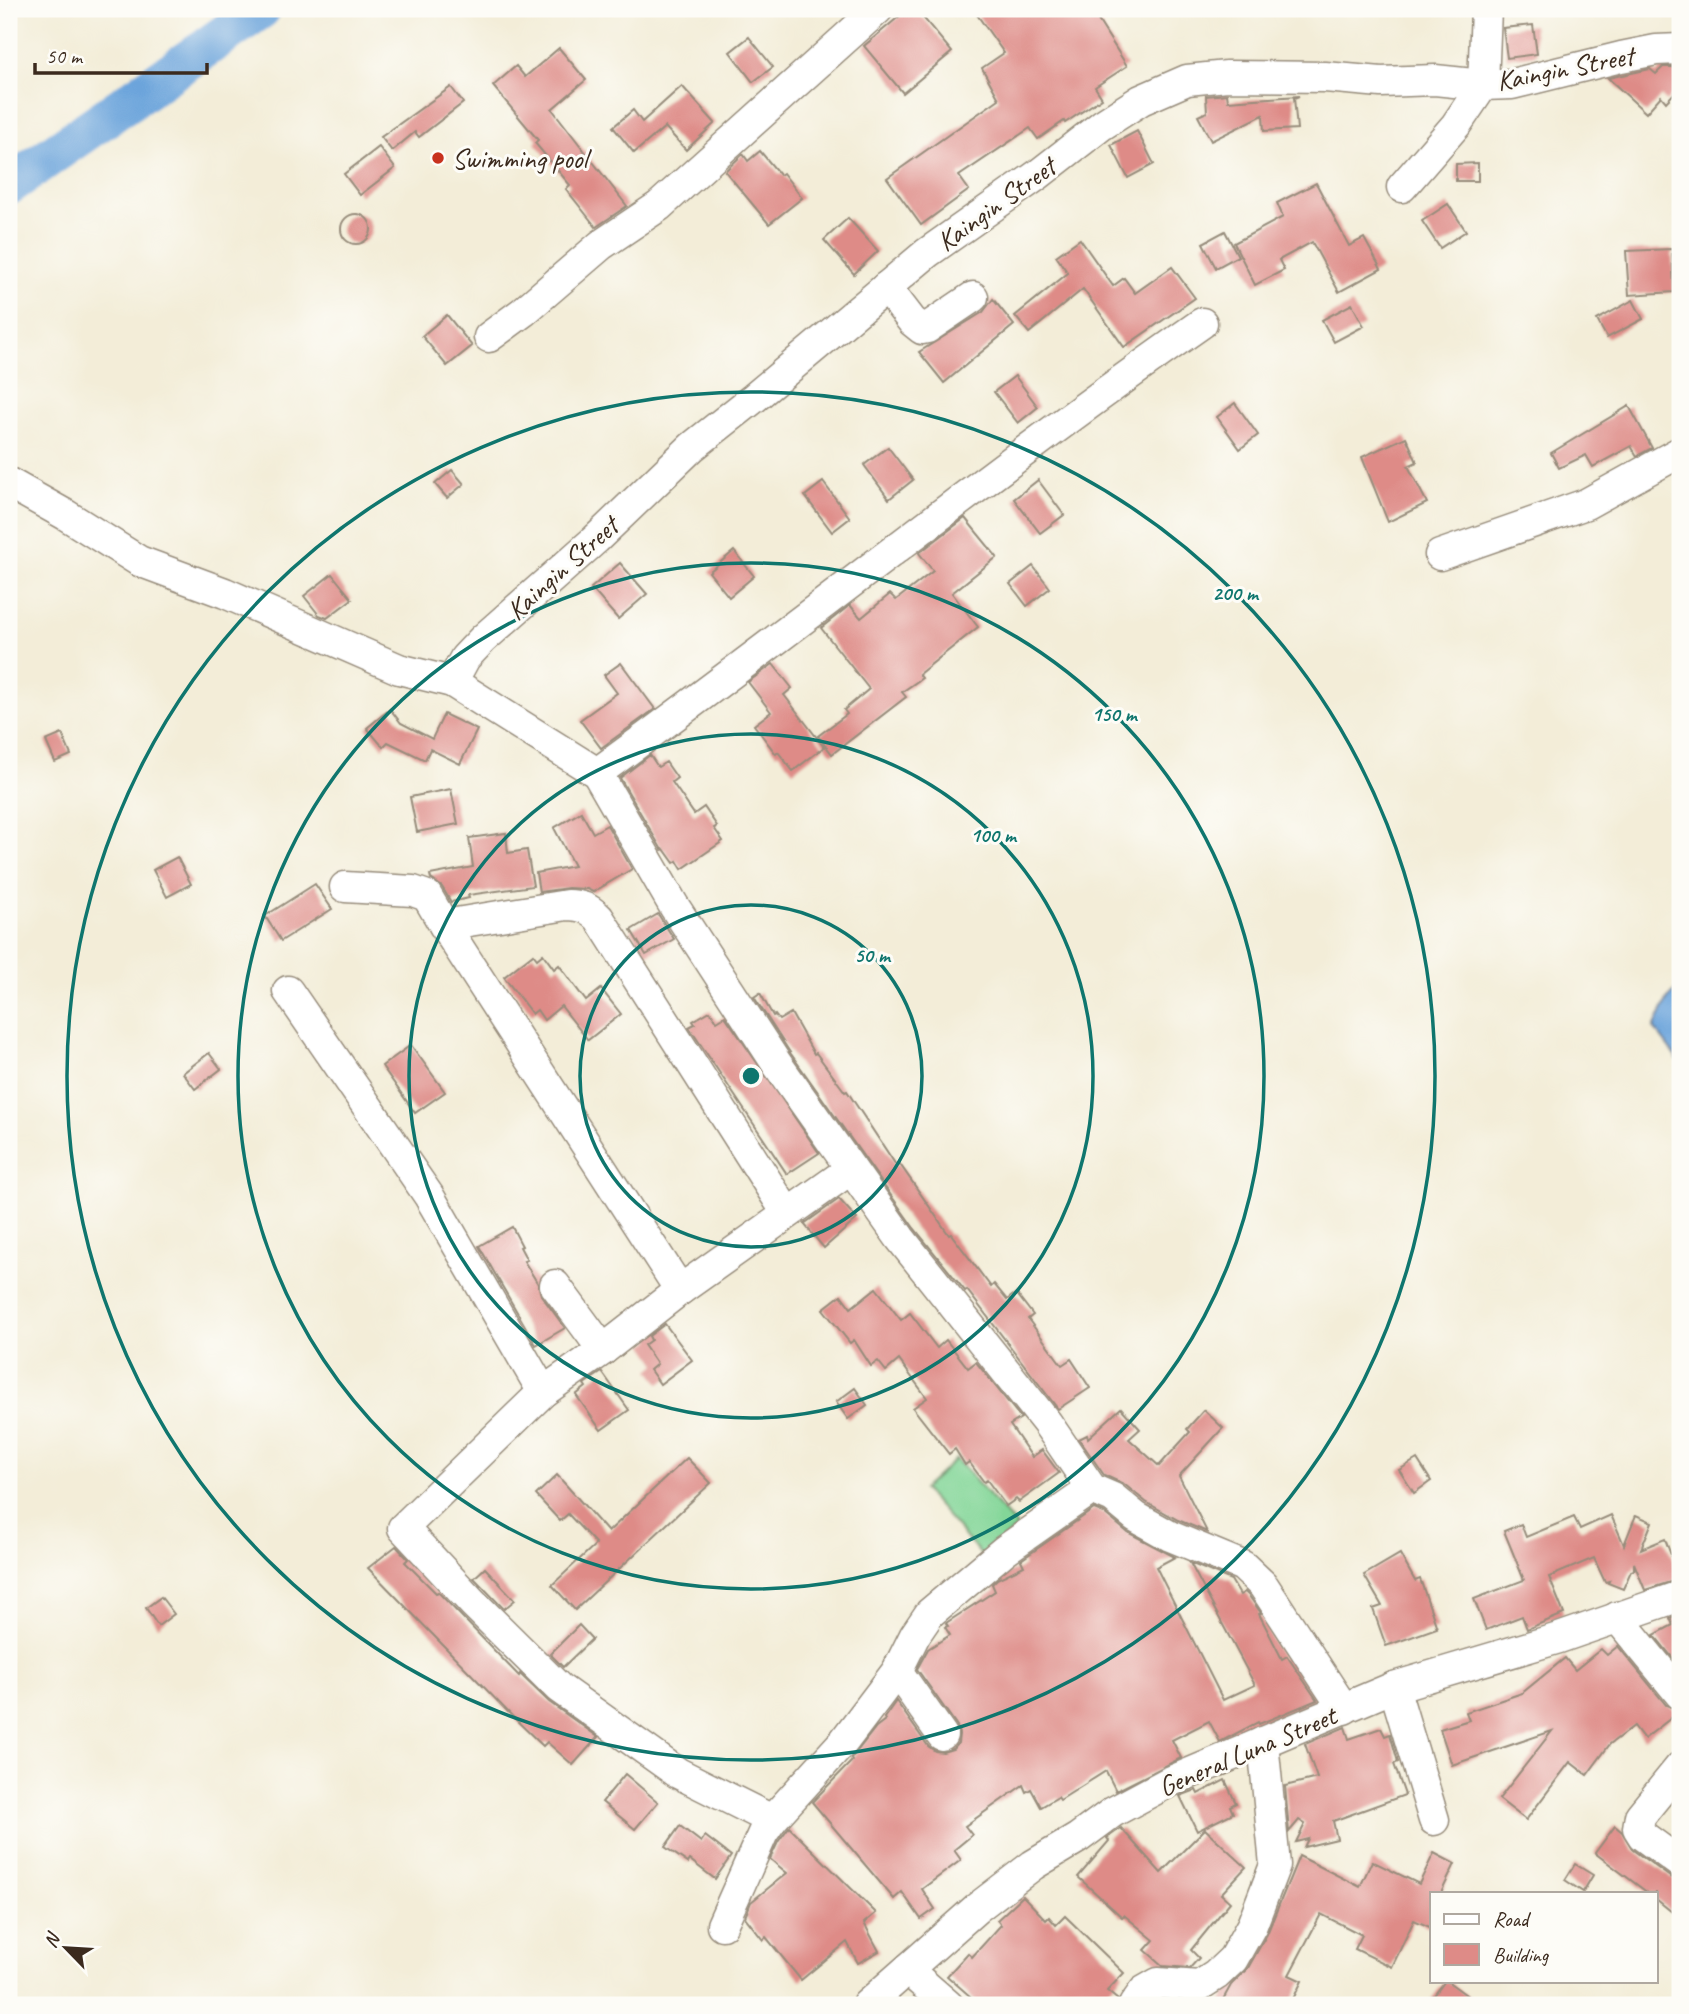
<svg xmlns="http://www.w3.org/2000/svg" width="1689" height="2014" font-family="Caveat,sans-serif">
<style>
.green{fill:#83d698;stroke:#5f805b;stroke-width:2}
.water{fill:#6ca4db;stroke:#54677c;stroke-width:2}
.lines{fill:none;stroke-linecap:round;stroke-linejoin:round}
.river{stroke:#6ca4db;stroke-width:40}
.building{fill:#de8b87}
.minor-casing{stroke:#978c7b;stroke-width:33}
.minor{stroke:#fff;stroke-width:30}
.ring{fill:none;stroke:#0f766e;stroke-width:3.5}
.poi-dot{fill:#c8321e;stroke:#fdfcf7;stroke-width:2.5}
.labels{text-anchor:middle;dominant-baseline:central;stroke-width:6;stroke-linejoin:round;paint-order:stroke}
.street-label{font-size:28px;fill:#3b2a1e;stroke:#fdfcf7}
.poi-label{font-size:28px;fill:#3b2a1e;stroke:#fdfcf7;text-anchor:start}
.centre{fill:#0f766e;stroke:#fdfcf7;stroke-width:3.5}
.ring-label{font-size:21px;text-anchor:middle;font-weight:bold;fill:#0f766e;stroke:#fdfcf7;stroke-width:6;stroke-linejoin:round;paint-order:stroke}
</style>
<rect width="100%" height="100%" fill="#fdfcf7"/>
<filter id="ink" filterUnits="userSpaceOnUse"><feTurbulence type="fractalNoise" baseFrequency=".0143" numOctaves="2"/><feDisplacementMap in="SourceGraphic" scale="14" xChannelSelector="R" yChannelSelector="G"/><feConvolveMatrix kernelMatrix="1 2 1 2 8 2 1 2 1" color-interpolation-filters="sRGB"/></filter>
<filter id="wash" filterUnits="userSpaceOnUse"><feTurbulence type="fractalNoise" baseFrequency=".00686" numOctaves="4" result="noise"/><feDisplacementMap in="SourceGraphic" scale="28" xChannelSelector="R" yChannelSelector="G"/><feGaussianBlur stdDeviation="1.57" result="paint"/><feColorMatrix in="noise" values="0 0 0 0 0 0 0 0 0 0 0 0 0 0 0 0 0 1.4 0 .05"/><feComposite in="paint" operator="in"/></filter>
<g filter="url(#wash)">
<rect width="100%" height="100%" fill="#f3edd8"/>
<polygon class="green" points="956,1459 1017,1527 984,1558 923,1489"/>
<polygon class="water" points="1680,984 1680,1063 1654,1028 1667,1000"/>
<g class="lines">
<polyline class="river" points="9,185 261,9"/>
</g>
<g id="blocks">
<g class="building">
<polygon points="908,9 916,9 952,52 903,93 864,46"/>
<polygon points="973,9 1091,9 1127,66 1095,87 1102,98 1065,123 1064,121 1038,139 1030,128 959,176 969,190 921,225 887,178 999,99 982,68 1004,53"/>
<polygon points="1533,25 1537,54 1507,58 1503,28"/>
<polygon points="749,37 773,67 753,82 730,52"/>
<polygon points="559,48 586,80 552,109 627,206 596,227 566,189 570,185 535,143 538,140 493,86 516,66 525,77"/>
<polygon points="1663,67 1673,67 1680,74 1680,87 1666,102 1661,96 1646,113 1608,78 1650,69 1656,74"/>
<polygon points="682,86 715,123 686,150 665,127 634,153 613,127 633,110 642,122"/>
<polygon points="451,87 463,103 419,137 415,132 392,151 381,137"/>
<polygon points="1227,94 1228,101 1299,96 1294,98 1297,129 1264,131 1263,115 1211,141 1198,116 1207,112 1206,96"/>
<polygon points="1137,131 1154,164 1128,178 1111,145"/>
<polygon points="379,147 395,168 360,195 344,174"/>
<polygon points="760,151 780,175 783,173 802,198 769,224 725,171 743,154 748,161"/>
<polygon points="1478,163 1478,181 1456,181 1456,164"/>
<polygon points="1316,183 1349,246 1364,238 1381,269 1339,292 1312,242 1279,260 1284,270 1255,285 1234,243 1283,217 1277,203"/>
<polygon points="1448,204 1466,231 1440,248 1422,221"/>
<circle cx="356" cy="229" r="15"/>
<polygon points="848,218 878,251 854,274 824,240"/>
<polygon points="1225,231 1238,256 1216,268 1203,243"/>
<polygon points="1080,239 1113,286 1124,278 1135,293 1172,267 1195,298 1124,347 1083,289 1029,333 1015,316 1068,273 1056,256"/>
<polygon points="1672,249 1674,292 1629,295 1626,251"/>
<polygon points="993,299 1014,325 944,383 919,352 983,312"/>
<polygon points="1633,300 1643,319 1607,338 1597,320"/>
<polygon points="1352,304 1364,326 1334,342 1322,320"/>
<polygon points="447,315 472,346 447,366 422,336"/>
<polygon points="1015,376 1038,407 1018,423 994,392"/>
<polygon points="1235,403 1258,435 1240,449 1217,417"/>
<polygon points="1629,406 1652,448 1637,456 1631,446 1593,467 1586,455 1559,468 1551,453"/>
<polygon points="1406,437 1417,462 1408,466 1427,503 1388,522 1362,457"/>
<polygon points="888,447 913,480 889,499 864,465"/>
<polygon points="452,470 464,484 447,498 435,484"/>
<polygon points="1038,480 1064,515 1040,533 1014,499"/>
<polygon points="823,482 850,518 832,532 805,496"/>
<polygon points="965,518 997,557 952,593 978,627 919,674 922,678 902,692 906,697 832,754 818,736 847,714 844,710 869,689 821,628 850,605 861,618 890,594 896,600 933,571 919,553"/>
<polygon points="734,551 754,576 729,597 709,572"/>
<polygon points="620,563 647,594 618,619 591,588"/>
<polygon points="1033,566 1050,588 1027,606 1010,584"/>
<polygon points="332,574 352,599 327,618 319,615 304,596"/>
<polygon points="621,663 655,709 601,748 580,720 617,693 604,675"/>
<polygon points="773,664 792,688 784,695 824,747 793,771 778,752 776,754 754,725 771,712 748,682"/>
<polygon points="390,709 401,723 432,739 444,714 477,730 460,764 430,749 425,760 388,742 383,747 367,728"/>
<polygon points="62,734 71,755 55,762 46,741"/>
<polygon points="650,755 658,767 666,762 677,778 672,782 694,814 704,807 717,826 714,828 723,841 682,869 677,861 674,863 664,849 662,850 620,778"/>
<polygon points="451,789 458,824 417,832 410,797"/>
<polygon points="581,812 593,833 607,825 632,869 593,892 587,889 568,888 539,892 536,873 574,866 554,828"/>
<polygon points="506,833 508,853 527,850 533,886 468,895 469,898 451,902 442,887 431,879 430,875 473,867 469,838"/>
<polygon points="177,857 191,884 167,897 153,870"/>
<polygon points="315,884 332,909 281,941 265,916"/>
<polygon points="658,914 674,939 646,955 631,930"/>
<polygon points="533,954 537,959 543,954 554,969 559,965 586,1001 601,989 621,1014 588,1040 561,1006 544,1020 537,1010 532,1014 504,977"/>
<polygon points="760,993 773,1016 775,1015 779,1020 791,1013 814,1054 816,1053 845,1092 847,1091 896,1165 899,1163 949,1235 951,1234 991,1287 994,1284 1007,1300 1016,1293 1033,1315 1028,1319 1062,1365 1071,1359 1090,1388 1058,1409 967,1290 965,1291 914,1228 791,1054 754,997"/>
<polygon points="710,1011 717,1021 725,1016 819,1153 787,1174 689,1027 695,1024 693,1021"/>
<polygon points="411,1045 445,1092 415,1113 382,1066"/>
<polygon points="209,1053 221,1069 195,1089 183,1073"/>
<polygon points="839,1199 857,1219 824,1248 804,1224"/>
<polygon points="512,1227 522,1246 520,1247 527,1260 524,1261 538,1284 541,1295 565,1328 536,1345 479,1246"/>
<polygon points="876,1288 901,1320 910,1313 937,1348 946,1340 968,1368 976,1362 1021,1418 1010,1425 1032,1457 1042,1450 1059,1473 1019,1502 1016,1499 1006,1506 987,1480 984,1482 969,1462 965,1465 955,1449 949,1454 913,1408 927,1398 899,1360 886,1371 878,1361 871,1366 854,1340 850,1343 823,1309 841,1295 851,1308"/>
<polygon points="665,1324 692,1360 660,1384 650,1370 657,1364 644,1345 651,1340 649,1336"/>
<polygon points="602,1372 629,1410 601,1430 576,1395 586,1387 584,1384"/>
<polygon points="855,1388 867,1405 848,1419 836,1402"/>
<polygon points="1121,1408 1140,1429 1129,1439 1159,1466 1190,1432 1187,1429 1204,1410 1223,1428 1179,1476 1207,1532 1178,1520 1146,1502 1124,1484 1104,1475 1079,1439 1087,1435 1088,1438"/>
<polygon points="687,1458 711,1483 575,1610 552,1585 596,1544 568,1514 560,1521 536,1495 557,1475 608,1532"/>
<polygon points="1417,1459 1431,1481 1414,1493 1399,1470"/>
<polygon points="1094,1509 1104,1513 1127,1532 1175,1557 1156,1567 1223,1700 1255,1685 1190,1563 1231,1580 1240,1595 1245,1592 1249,1596 1261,1613 1259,1614 1282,1659 1287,1656 1317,1700 1259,1724 1258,1722 1220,1742 1209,1721 1172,1740 1181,1758 1116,1791 1106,1771 1060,1800 1058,1797 1041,1807 1031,1789 1026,1792 1023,1785 965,1826 972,1835 954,1850 961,1860 922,1889 935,1909 921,1919 902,1892 894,1899 812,1802 852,1761 851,1759 876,1727 885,1720 884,1718 896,1701 928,1746 935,1751 943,1752 953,1749 958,1743 959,1734 957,1726 917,1669 928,1649 950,1635 945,1627 948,1626 946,1623 995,1591 992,1584 997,1579 1024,1566 1021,1560"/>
<polygon points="1611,1515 1624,1545 1636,1515 1652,1522 1641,1549 1665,1539 1680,1579 1645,1590 1634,1563 1634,1570 1631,1571 1623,1589 1608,1583 1609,1581 1605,1582 1594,1558 1549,1577 1564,1614 1527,1629 1522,1616 1486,1630 1474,1599 1524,1580 1504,1531 1521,1524 1526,1537 1574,1517 1580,1529"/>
<polygon points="396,1546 408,1559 405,1562 436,1593 438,1592 519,1676 520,1674 549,1702 598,1737 573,1765 547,1742 543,1746 512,1716 368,1568"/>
<polygon points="1400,1554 1415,1581 1420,1579 1437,1628 1386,1646 1373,1609 1382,1606 1364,1575"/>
<polygon points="485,1568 515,1600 504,1609 474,1578"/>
<polygon points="161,1597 174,1614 158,1626 146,1608"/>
<polygon points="1680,1614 1680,1667 1654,1635 1673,1625 1670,1618"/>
<polygon points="579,1625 592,1639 563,1667 550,1654"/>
<polygon points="1618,1646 1666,1705 1680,1711 1644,1739 1634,1726 1610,1744 1587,1775 1570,1762 1526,1820 1499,1799 1552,1731 1452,1765 1440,1729 1469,1720 1466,1712 1522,1693 1565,1658 1575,1670 1601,1649 1607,1655"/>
<polygon points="1345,1727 1349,1739 1381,1728 1385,1736 1390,1734 1398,1762 1394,1764 1405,1795 1333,1821 1337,1839 1304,1847 1308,1839 1296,1842 1305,1824 1299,1820 1289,1832 1285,1786 1317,1778 1305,1744"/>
<polygon points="625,1774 658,1802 635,1829 602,1802"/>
<polygon points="1225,1780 1236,1803 1230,1806 1233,1813 1197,1831 1180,1796 1196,1790 1198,1794"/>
<polygon points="680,1826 701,1842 705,1836 731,1856 715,1879 690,1860 688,1863 665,1847"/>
<polygon points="1615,1826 1622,1832 1633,1850 1670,1877 1680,1880 1680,1901 1672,1912 1656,1899 1656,1893 1648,1893 1595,1853"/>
<polygon points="789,1827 876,1913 864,1923 879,1951 858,1963 847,1942 801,1980 766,1937 763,1940 745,1917 751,1902 787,1873 770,1859 778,1842"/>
<polygon points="1121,1828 1161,1873 1205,1829 1246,1867 1221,1894 1230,1902 1191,1950 1199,1958 1190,1968 1163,1966 1145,1950 1154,1940 1124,1915 1122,1917 1078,1877 1109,1841 1107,1838"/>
<polygon points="1434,1853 1455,1864 1441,1893 1432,1893 1432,1928 1414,1920 1392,1967 1355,1949 1362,1935 1321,1914 1289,1975 1302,1981 1290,2005 1220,2005 1231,1985 1248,1968 1267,1934 1299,1856 1360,1887 1372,1861 1419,1884"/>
<polygon points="1575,1864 1593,1875 1583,1892 1565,1880"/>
<polygon points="1023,1896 1046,1920 1049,1917 1056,1925 1065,1916 1124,1973 1107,1991 1118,2000 1117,2005 980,2005 947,1976 968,1953 972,1957 1001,1925 997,1920"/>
<polygon points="1445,1981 1447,1981 1480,2005 1427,2005"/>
</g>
</g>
</g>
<g filter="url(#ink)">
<use href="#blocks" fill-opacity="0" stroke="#978c7b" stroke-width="2"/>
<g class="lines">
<g class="minor-casing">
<g id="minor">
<polyline points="1402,187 1456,125 1483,85 1486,9"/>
<polyline points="886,287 912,321 922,329 927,328 973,297"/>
<polyline points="489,337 523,312 601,245 659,206 878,9"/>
<polyline points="9,483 66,515 139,561 225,593 399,669 452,682 597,773 674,906 777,1064 900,1238 1047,1423 1092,1489 1113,1498 1136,1517 1170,1536 1243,1566 1263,1585 1344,1709"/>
<polyline points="1440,555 1586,504 1680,452"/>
<polyline points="452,682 465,658 483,639 596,539 692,447 754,398 927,253 1039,174 1102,125 1141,100 1187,80 1227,76 1325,77 1381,82 1435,80 1483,85 1512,84 1621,57 1656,50 1680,49"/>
<path d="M597 773C801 625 996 467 1202 323"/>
<path d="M345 887 413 891 427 896 444 925 567 905C581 905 589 908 599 918L787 1213"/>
<polyline points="444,925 680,1290"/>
<polyline points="288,991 429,1196 543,1392"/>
<polyline points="555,1285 603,1350"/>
<polyline points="1617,1617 1680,1694"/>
<polyline points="897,1671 942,1735"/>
<polyline points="1394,1687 1434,1820"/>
<polyline points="1680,1767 1640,1816 1638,1828 1643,1836 1680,1863"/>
<polyline points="772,1820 678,1773 559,1688 473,1603 403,1528 543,1392 603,1350 680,1290 851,1169"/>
<polyline points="722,1925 763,1833 772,1820 844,1741 897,1671 915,1635 930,1613 1005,1550 1092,1489"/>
<polyline points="909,1968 918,1979 948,2005"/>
<polyline points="867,2005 977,1908 1033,1865 1078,1838 1113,1812 1169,1782 1394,1687 1559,1638 1680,1596"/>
<polyline points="1134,2005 1144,1991 1158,1983 1199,1986 1216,1975 1233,1959 1252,1925 1275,1865 1263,1742"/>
</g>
</g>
<use href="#minor" class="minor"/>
</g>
</g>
<g class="ring">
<circle cx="751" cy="1076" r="171"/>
<circle cx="751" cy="1076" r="342"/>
<circle cx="751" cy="1076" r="513"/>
<circle cx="751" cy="1076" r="684"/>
</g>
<circle class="poi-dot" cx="438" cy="158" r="7"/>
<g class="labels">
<g class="street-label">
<text transform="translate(1565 68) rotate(-11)">Kaingin Street</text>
<text transform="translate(996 204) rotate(-36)">Kaingin Street</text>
<text transform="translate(562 568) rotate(-42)">Kaingin Street</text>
<text transform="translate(1247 1751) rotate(-23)">General Luna Street</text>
</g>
<g class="poi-label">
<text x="452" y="158">Swimming pool</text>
</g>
</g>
<circle cx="751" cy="1076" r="10" class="centre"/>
<g class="ring-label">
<text x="1235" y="600">200 m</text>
<text x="1114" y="721">150 m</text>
<text x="993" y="842">100 m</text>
<text x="872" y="962">50 m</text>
</g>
<rect width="1689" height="2014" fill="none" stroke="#fdfcf7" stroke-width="35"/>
<rect x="1430" y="1892" width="228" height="91" fill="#fdfcf7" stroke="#afa8a0" stroke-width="2"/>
<rect x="1444" y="1914" width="35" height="10" fill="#ffffff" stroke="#afa8a0" stroke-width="2"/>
<text x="1493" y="1926" font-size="21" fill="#3b2a1e">Road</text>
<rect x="1444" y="1944" width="35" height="21" fill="#de8b87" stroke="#afa8a0" stroke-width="2"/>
<text x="1493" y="1962" font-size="21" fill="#3b2a1e">Building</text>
<g transform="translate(66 1948) rotate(295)" stroke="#fdfcf7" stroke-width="5" paint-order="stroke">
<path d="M0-5L12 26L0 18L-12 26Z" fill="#3b2a1e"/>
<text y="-10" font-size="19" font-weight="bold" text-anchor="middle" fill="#3b2a1e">N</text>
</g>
<path d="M35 63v10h172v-10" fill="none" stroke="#3b2a1e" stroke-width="3.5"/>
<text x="46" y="63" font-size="21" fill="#3b2a1e" stroke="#fdfcf7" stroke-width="5" paint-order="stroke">50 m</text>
</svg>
